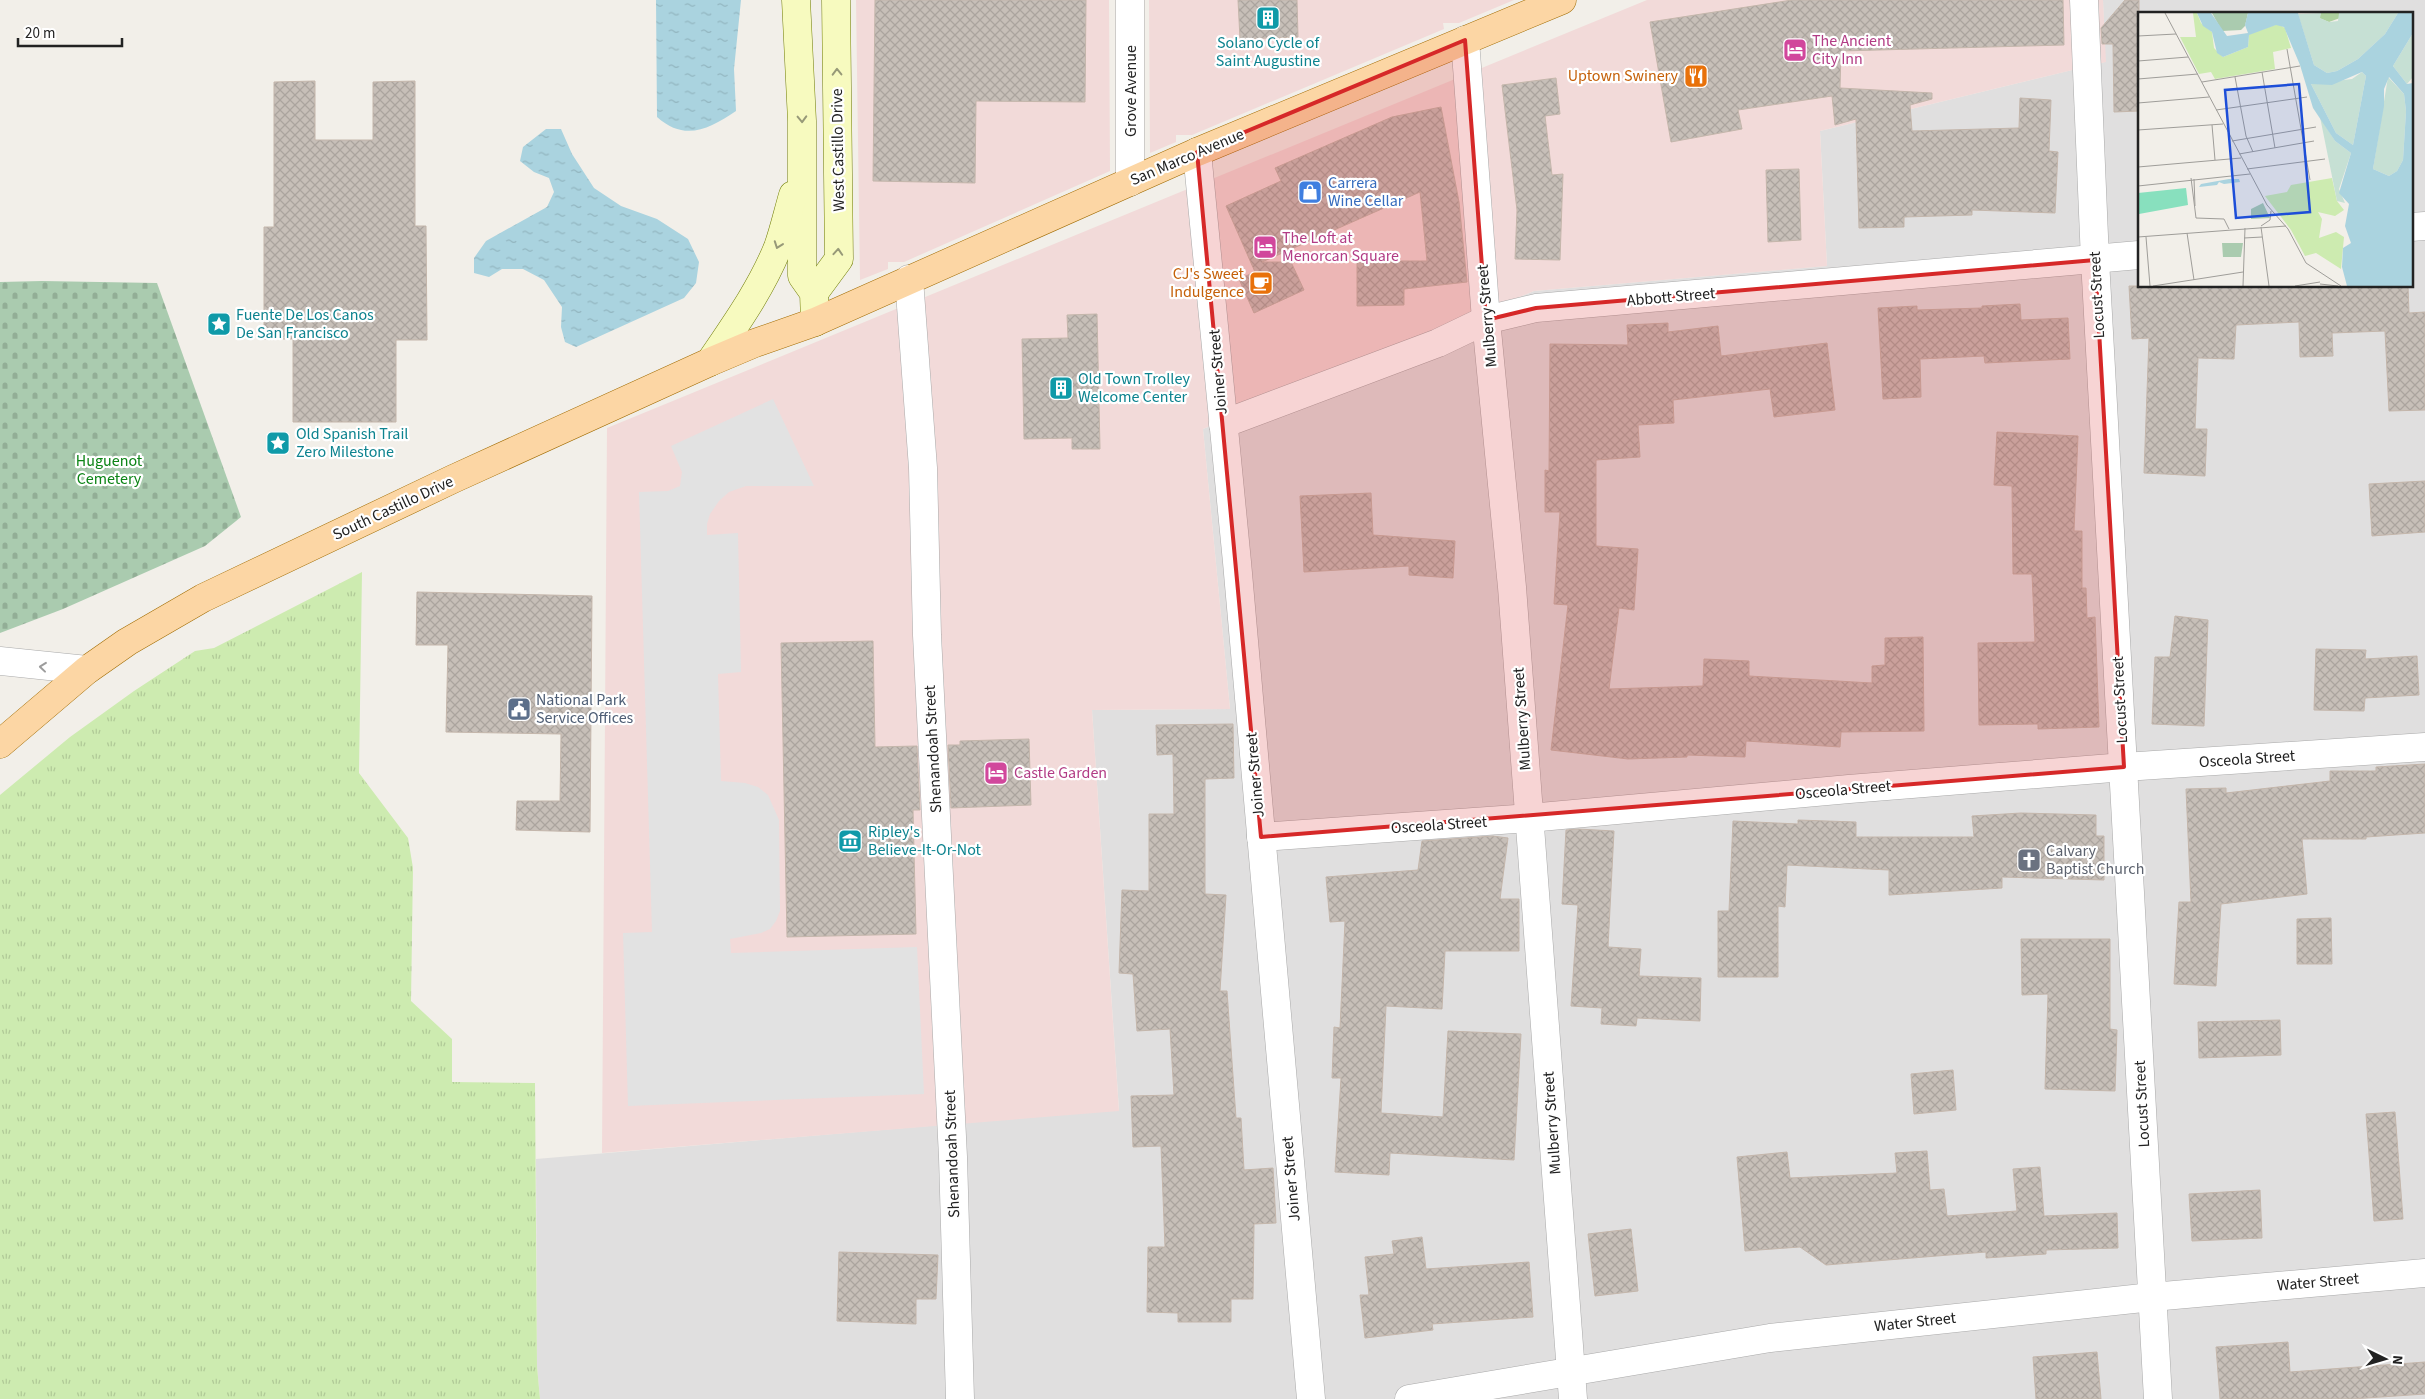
<svg xmlns="http://www.w3.org/2000/svg" width="2425" height="1399" font-family="'Source Sans 3',sans-serif">
<style>
.residential{fill:#e0dfdf;fill-rule:evenodd}
.commercial{fill:#f2dad9}
.grass{fill:url(#grass-tufts)}
.cemetery{fill:url(#cemetery-stones)}
.parking{fill:#e2e2e2}
.water{fill:url(#water-ripples)}
.building{fill:url(#building-cross-hatch);stroke:#c4b6ab}
.lines{fill:none;stroke-linecap:round;stroke-linejoin:round}
.minor-casing{stroke:#a9a9a9;stroke-width:29}
.secondary-casing{stroke:#707d05;stroke-width:29}
.primary-casing{stroke:#a06b00;stroke-width:29}
.minor{stroke:#fff;stroke-width:28}
.secondary{stroke:#f7fabf;stroke-width:28}
.primary{stroke:#fcd6a4;stroke-width:28}
.oneway{stroke:#979978}
.oneway2{stroke:#9c9c9c}
.marked{fill:#d62828;fill-opacity:0.2;stroke:#d62828;stroke-width:4;stroke-linejoin:round}
.labels{text-anchor:middle;dominant-baseline:central;stroke-width:4.5;stroke-linejoin:round;paint-order:stroke}
.hotel-label{font-size:16px;fill:#b23c85;stroke:#fff;text-anchor:start}
.culture-label{font-size:16px;fill:#0d838f;stroke:#fff;text-anchor:start}
.food-label{font-size:16px;fill:#c56008;stroke:#fff;text-anchor:end}
.street-label{font-size:16px;fill:#222;stroke:#fff}
.shop-label{font-size:16px;fill:#366cbe;stroke:#fff;text-anchor:start}
.park-label{font-size:16px;fill:#0c8416;stroke:#fff}
.service-label{font-size:16px;fill:#4e5e75;stroke:#fff;text-anchor:start}
.worship-label{font-size:16px;fill:#5b616d;stroke:#fff;text-anchor:start}
.inset-road{fill:none;stroke:#9f9d99;stroke-width:1}
.view{fill:#1d4ed8;fill-opacity:0.15;stroke:#1d4ed8;stroke-width:2.5}
.inset-edge{fill:none;stroke:#222;stroke-width:2.5}
</style>
<defs>
<pattern id="grass-tufts" width="24" height="20" patternUnits="userSpaceOnUse" patternTransform="scale(1.25)"><rect width="24" height="20" fill="#cdebb0"/><path d="M3 7l-1-3M5 7V3M7 7l1-3M15 17l-1-3M17 17v-4M19 17l1-3" fill="none" stroke="#b0c997"/></pattern>
<pattern id="cemetery-stones" width="16" height="16" patternUnits="userSpaceOnUse" patternTransform="scale(1.25)"><rect width="16" height="16" fill="#aacbaf"/><path d="M2 7V4a2 2 0 0 1 4 0v3zM10 15v-3a2 2 0 0 1 4 0v3z" fill="#92ae96"/></pattern>
<pattern id="water-ripples" width="26" height="14" patternUnits="userSpaceOnUse" patternTransform="scale(1.25)"><rect width="26" height="14" fill="#aad3df"/><path d="M2 4q2-2 4 0t4 0M15 11q2-2 4 0t4 0" fill="none" stroke="#92b5bf"/></pattern>
<pattern id="building-cross-hatch" width="8" height="8" patternUnits="userSpaceOnUse" patternTransform="scale(1.25)"><rect width="8" height="8" fill="#c7bfb8"/><path d="M0 0l8 8M0 8l8-8" fill="none" stroke="#aba49e"/></pattern>
</defs>
<rect width="100%" height="100%" fill="#f2efe9"/>
<path class="residential" d="M2103 0H2425V1399H540L537 1366 536 1159 1119 1110 1092 710 1230 709 1203 429 1534 291 1827 266 1820 131 2105 62ZM2139 14H2411V286H2139Z"/>
<g class="commercial">
<polygon points="856,0 1109,0 1110,171 904,262 888,262 888,269 860,280"/>
<polygon points="1149,0 1514,0 1459,23 1443,23 1444,29 1192,135 1176,135 1176,142 1150,153"/>
<polygon points="1647,0 2103,0 2106,62 1820,131 1827,266 1534,291 1203,429 1230,709 1092,710 1119,1111 602,1153 607,428"/>
</g>
<polygon class="grass" points="362,572 359,773 408,838 413,868 411,1001 452,1039 452,1082 535,1083 537,1366 540,1399 0,1399 0,795 70,737 134,691 195,651 214,648"/>
<polygon class="cemetery" points="42,281 157,283 241,517 205,546 63,609 0,633 0,282"/>
<polygon class="parking" points="773,399 814,486 746,486 729,492 719,501 710,514 707,524 707,535 738,533 741,672 718,674 721,781 745,783 758,787 768,795 779,820 780,911 776,921 770,929 761,933 730,939 731,953 917,947 924,1094 628,1106 623,933 652,932 639,492 668,491 680,486 682,472 671,446"/>
<g class="water">
<path d="M656 0H741L734 69 736 111C709 129 685 142 657 117Z"/>
<polygon points="546,129 561,129 572,154 594,188 621,206 657,219 688,239 699,262 696,283 684,298 576,347 565,342 561,327 562,307 544,280 523,269 502,269 489,277 474,273 474,258 486,241 547,207 554,192 549,178 534,172 520,161 523,147"/>
</g>
<g class="building">
<polygon points="875,0 1086,0 1085,102 976,101 975,183 873,181"/>
<polygon points="1238,0 1297,0 1298,37 1240,39"/>
<polygon points="1792,0 2063,0 2064,45 1841,51 1840,88 1932,93 1932,99 1910,105 1912,131 2019,128 2020,98 2051,100 2049,151 2058,152 2055,213 1972,210 1972,215 1904,217 1904,227 1859,228 1856,119 1835,125 1832,96 1738,110 1742,129 1671,142 1650,22"/>
<polygon points="2125,0 2139,0 2139,111 2114,112 2113,44 2102,44 2101,28"/>
<polygon points="1556,78 1560,114 1545,116 1552,175 1563,174 1560,260 1515,259 1517,210 1502,85"/>
<polygon points="315,81 315,140 373,140 373,82 415,81 415,226 426,226 427,340 396,340 396,422 293,422 293,339 264,339 264,227 274,227 274,82"/>
<polygon points="1441,107 1459,202 1467,282 1404,289 1404,305 1357,306 1357,261 1427,261 1420,192 1262,262 1291,262 1304,290 1254,313 1239,279 1255,272 1226,206 1281,181 1275,168 1392,117"/>
<polygon points="1799,169 1801,240 1768,242 1766,170"/>
<polygon points="2129,286 2408,286 2409,313 2425,312 2425,410 2389,411 2385,331 2332,333 2333,356 2300,357 2299,322 2236,325 2234,359 2198,358 2195,429 2207,429 2205,476 2144,473 2149,338 2132,339"/>
<polygon points="2020,304 2021,320 2068,318 2070,359 1985,363 1984,356 1920,359 1921,397 1883,399 1878,308 1917,306 1917,310 1982,308 1982,306"/>
<polygon points="1097,314 1100,449 1072,449 1072,438 1024,439 1022,339 1068,338 1067,315"/>
<polygon points="1668,323 1668,332 1718,326 1721,356 1827,343 1835,410 1774,417 1770,389 1673,400 1674,423 1638,425 1640,457 1596,460 1596,546 1638,549 1634,610 1619,608 1609,689 1703,686 1704,659 1749,661 1749,676 1872,683 1872,666 1885,665 1885,638 1923,637 1924,731 1841,732 1840,747 1746,741 1745,757 1687,755 1687,757 1628,759 1551,750 1568,605 1554,604 1560,512 1545,512 1545,470 1549,471 1550,344 1628,345 1627,325"/>
<polygon points="1997,432 2078,436 2074,531 2082,531 2082,588 2086,588 2087,618 2095,617 2099,727 2038,729 2038,724 1979,725 1978,643 2035,642 2032,574 2013,574 2012,486 1994,485"/>
<polygon points="2425,481 2425,532 2372,536 2369,484"/>
<polygon points="1371,493 1373,535 1455,541 1453,578 1409,575 1409,566 1304,572 1300,496"/>
<polygon points="417,592 592,596 590,832 516,830 517,801 560,801 561,734 446,732 448,645 416,645"/>
<polygon points="2175,616 2208,620 2204,726 2152,724 2155,657 2170,657"/>
<polygon points="873,641 875,747 917,746 920,810 913,810 916,934 787,937 781,643"/>
<polygon points="2316,649 2366,650 2365,659 2417,656 2419,695 2365,698 2364,711 2314,710"/>
<polygon points="1233,724 1234,778 1205,779 1205,894 1226,895 1220,991 1227,991 1236,1118 1241,1118 1244,1170 1273,1168 1276,1223 1254,1224 1253,1299 1231,1299 1231,1322 1178,1322 1178,1313 1147,1312 1148,1247 1165,1247 1161,1146 1133,1147 1131,1096 1174,1095 1170,1029 1137,1031 1133,974 1119,973 1122,890 1149,891 1149,814 1174,814 1173,754 1157,755 1156,725"/>
<polygon points="1029,739 1031,805 951,808 948,745 960,745 960,741"/>
<polygon points="2425,764 2425,833 2366,837 2366,839 2302,839 2307,894 2221,904 2216,986 2174,984 2179,902 2191,902 2186,789 2226,788 2226,793 2330,781 2330,771 2376,771 2376,767"/>
<polygon points="2021,813 2096,815 2096,836 2104,836 2104,880 2002,877 2002,888 1889,895 1889,870 1787,865 1785,907 1778,906 1778,977 1718,977 1718,911 1729,911 1733,821 1798,824 1798,820 1856,822 1856,837 1974,837 1972,816"/>
<polygon points="1578,829 1614,831 1608,947 1641,949 1639,976 1701,978 1700,1021 1637,1018 1636,1026 1601,1024 1602,1008 1571,1006 1578,905 1562,904 1566,830"/>
<polygon points="1493,836 1508,838 1500,899 1519,899 1519,951 1445,951 1442,1009 1386,1006 1381,1113 1443,1117 1448,1031 1521,1034 1514,1160 1390,1153 1389,1175 1335,1172 1341,1078 1332,1078 1334,1027 1340,1028 1345,921 1330,922 1326,877 1418,870 1422,841"/>
<polygon points="2331,918 2332,964 2297,964 2297,919"/>
<polygon points="2021,939 2110,939 2110,1029 2117,1030 2115,1091 2045,1089 2048,994 2022,995"/>
<polygon points="2280,1020 2281,1055 2199,1058 2198,1022"/>
<polygon points="1953,1070 1956,1110 1914,1114 1911,1074"/>
<polygon points="2395,1112 2403,1219 2374,1221 2366,1114"/>
<polygon points="1927,1151 1930,1190 1944,1189 1947,1216 2017,1211 2013,1169 2040,1167 2044,1216 2117,1213 2118,1248 2046,1250 2046,1254 1986,1258 1986,1252 1826,1265 1800,1247 1745,1251 1737,1157 1787,1152 1790,1178 1897,1173 1895,1153"/>
<polygon points="2260,1190 2262,1238 2192,1241 2189,1194"/>
<polygon points="1631,1229 1638,1291 1595,1296 1588,1234"/>
<polygon points="1422,1237 1426,1269 1529,1262 1533,1317 1432,1324 1433,1330 1365,1338 1360,1295 1369,1295 1365,1257 1394,1254 1392,1241"/>
<polygon points="839,1252 938,1255 936,1299 916,1299 916,1324 837,1321"/>
<polygon points="2288,1342 2290,1372 2425,1362 2425,1394 2352,1399 2220,1399 2216,1347"/>
<polygon points="2097,1352 2101,1399 2036,1399 2033,1357"/>
</g>
<g class="lines">
<g class="minor-casing">
<g id="minor">
<polyline points="1130,0 1130,182"/>
<polyline points="2084,0 2095,260 2158,1399"/>
<polyline points="1465,40 1486,320 1512,587 1573,1399"/>
<polyline points="1197,152 1237,562 1311,1399"/>
<polyline points="2411,227 2425,226"/>
<polyline points="909,279 923,468 927,635 953,1157 960,1399"/>
<polyline points="1223,424 1438,343 1486,320 1536,308 2139,255"/>
<polyline points="0,661 87,670"/>
<polyline points="1261,837 1529,818 1849,789 2124,767 2425,747"/>
<polyline points="1409,1399 1770,1338 2152,1297 2425,1273"/>
</g>
</g>
<g class="secondary-casing">
<g id="secondary">
<polyline points="796,0 802,121 802,276 814,293 815,322"/>
<polyline points="814,293 839,259 836,0"/>
<path d="M710 362C735 325 761 289 778 247 784 230 788 212 793 195"/>
</g>
</g>
<g class="primary-casing">
<polyline id="primary" points="0,744 87,670 127,642 203,598 453,479 710,362 755,343 815,322 1197,152 1562,0"/>
</g>
<use href="#minor" class="minor"/>
<use href="#secondary" class="secondary"/>
<use href="#primary" class="primary"/>
</g>
<defs><path id="oneway-chevron" d="M-2-3.5L2.5 0L-2 3.5" fill="none" stroke-width="1.6" stroke-linecap="round" stroke-linejoin="round" transform="scale(1.25)"/></defs>
<g class="oneway">
<use href="#oneway-chevron" transform="translate(837 72) rotate(-91)"/>
<use href="#oneway-chevron" transform="translate(802 119) rotate(88)"/>
<use href="#oneway-chevron" transform="translate(778 245) rotate(110)"/>
<use href="#oneway-chevron" transform="translate(838 252) rotate(-86)"/>
</g>
<use class="oneway2" href="#oneway-chevron" transform="translate(43 667) rotate(-174)"/>
<path class="marked" d="M1465 40 1486 320 1536 308 2095 260 2124 767 1261 837 1197 152Z"/>
<defs>
<g id="building-square" transform="scale(1.25)"><rect x="-9" y="-9" width="18" height="18" rx="4" fill="#0f9aa8" stroke="#fff"/><path d="M-4-6H4V6H1V3H-1V6H-4ZM-2.5-4.3h1.7v1.8h-1.7ZM.8-4.3h1.7v1.8H.8ZM-2.5-1h1.7V.8h-1.7ZM.8-1h1.7V.8H.8Z" fill="#fff"/></g>
<g id="hotel-square" transform="scale(1.25)"><rect x="-9" y="-9" width="18" height="18" rx="4" fill="#d1479c" stroke="#fff"/><path d="M-6-4.5h1.5V1H6V5H4.5V3h-9V5H-6ZM-4 0a1.8 1.8 0 1 1 3.6 0ZM.5 0V-2.5h3Q6-2.5 6 0Z" fill="#fff"/></g>
<g id="restaurant-square" transform="scale(1.25)"><rect x="-9" y="-9" width="18" height="18" rx="4" fill="#e8710a" stroke="#fff"/><path d="M-5-6h1v4h1v-4h1v4h1v-4h1v5L-1.5 .5V6h-2V.5L-5-1ZM5-6V6H3V1.5H1.5Q1.5-4 5-6Z" fill="#fff"/></g>
<g id="shop-square" transform="scale(1.25)"><rect x="-9" y="-9" width="18" height="18" rx="4" fill="#3f7fe0" stroke="#fff"/><path d="M-5-2.5h2.3a2.7 3.5 0 0 1 5.4 0H5L5.5 6h-11ZM-1.5-2.5h3a1.5 2.3 0 0 0-3 0Z" fill="#fff"/></g>
<g id="cafe-square" transform="scale(1.25)"><rect x="-9" y="-9" width="18" height="18" rx="4" fill="#e8710a" stroke="#fff"/><path d="M-5.5-4.5H6V0H3Q3 3.5 0 3.5H-2.5Q-5.5 3.5-5.5 0ZM3-3.2v2h1.7v-2ZM-6 4.5H4V6H-6Z" fill="#fff"/></g>
<g id="sight-square" transform="scale(1.25)"><rect x="-9" y="-9" width="18" height="18" rx="4" fill="#0f9aa8" stroke="#fff"/><path d="M0-6L1.8-2.2L6-1.7L2.9 1.2L3.7 5.4L0 3.3L-3.7 5.4L-2.9 1.2L-6-1.7L-1.8-2.2Z" fill="#fff"/></g>
<g id="civic-square" transform="scale(1.25)"><rect x="-9" y="-9" width="18" height="18" rx="4" fill="#5c6f8a" stroke="#fff"/><path d="M-.6-6.5H3V-4.5H.6V-3L4-1V1h2V6H-6V1h2V-1L-.6-3ZM-1.2 2.5V6h2.4V2.5Z" fill="#fff"/></g>
<g id="museum-square" transform="scale(1.25)"><rect x="-9" y="-9" width="18" height="18" rx="4" fill="#0f9aa8" stroke="#fff"/><path d="M0-6L6-3V-2H-6V-3ZM-5-1h2V3h-2ZM-1-1h2V3h-2ZM3-1h2V3H3ZM-6 4H6V6H-6Z" fill="#fff"/></g>
<g id="church-square" transform="scale(1.25)"><rect x="-9" y="-9" width="18" height="18" rx="4" fill="#6b7280" stroke="#fff"/><path d="M-1.2-6h2.4v3.5h3.3v2.4h-3.3V6h-2.4V-.1h-3.3v-2.4h3.3Z" fill="#fff"/></g>
</defs>
<g fill-rule="evenodd">
<use href="#building-square" x="1268" y="18"/>
<use href="#hotel-square" x="1795" y="50"/>
<use href="#restaurant-square" x="1696" y="76"/>
<use href="#shop-square" x="1310" y="192"/>
<use href="#hotel-square" x="1265" y="247"/>
<use href="#cafe-square" x="1261" y="283"/>
<use href="#sight-square" x="219" y="324"/>
<use href="#building-square" x="1061" y="388"/>
<use href="#sight-square" x="278" y="443"/>
<use href="#civic-square" x="519" y="709"/>
<use href="#hotel-square" x="996" y="773"/>
<use href="#museum-square" x="850" y="841"/>
<use href="#church-square" x="2029" y="860"/>
</g>
<g class="labels">
<g class="hotel-label">
<text x="1812" y="41">The Ancient<tspan x="1812" dy="18">City Inn</tspan></text>
<text x="1282" y="238">The Loft at<tspan x="1282" dy="18">Menorcan Square</tspan></text>
<text x="1014" y="773">Castle Garden</text>
</g>
<g class="culture-label">
<text x="1268" y="43" text-anchor="middle">Solano Cycle of<tspan x="1268" dy="18">Saint Augustine</tspan></text>
<text x="236" y="315">Fuente De Los Canos<tspan x="236" dy="18">De San Francisco</tspan></text>
<text x="1078" y="379">Old Town Trolley<tspan x="1078" dy="18">Welcome Center</tspan></text>
<text x="296" y="434">Old Spanish Trail<tspan x="296" dy="18">Zero Milestone</tspan></text>
<text x="868" y="832">Ripley's<tspan x="868" dy="18">Believe-It-Or-Not</tspan></text>
</g>
<g class="food-label">
<text x="1678" y="76">Uptown Swinery</text>
<text x="1244" y="274">CJ's Sweet<tspan x="1244" dy="18">Indulgence</tspan></text>
</g>
<g class="street-label">
<text transform="translate(1131 91) rotate(-90)">Grove Avenue</text>
<text transform="translate(838 150) rotate(-91)">West Castillo Drive</text>
<text transform="translate(1187 157) rotate(-23)">San Marco Avenue</text>
<text transform="translate(2097 295) rotate(-93)">Locust Street</text>
<text transform="translate(1671 297) rotate(-5)">Abbott Street</text>
<text transform="translate(1487 316) rotate(-95)">Mulberry Street</text>
<text transform="translate(1218 372) rotate(-95)">Joiner Street</text>
<text transform="translate(393 508) rotate(-25)">South Castillo Drive</text>
<text transform="translate(2120 700) rotate(-93)">Locust Street</text>
<text transform="translate(1522 719) rotate(-94)">Mulberry Street</text>
<text transform="translate(933 749) rotate(-93)">Shenandoah Street</text>
<text transform="translate(2247 759) rotate(-4)">Osceola Street</text>
<text transform="translate(1255 775) rotate(-95)">Joiner Street</text>
<text transform="translate(1843 790) rotate(-5)">Osceola Street</text>
<text transform="translate(1439 825) rotate(-4)">Osceola Street</text>
<text transform="translate(2142 1104) rotate(-93)">Locust Street</text>
<text transform="translate(1552 1123) rotate(-94)">Mulberry Street</text>
<text transform="translate(952 1154) rotate(-92)">Shenandoah Street</text>
<text transform="translate(1291 1179) rotate(-95)">Joiner Street</text>
<text transform="translate(2318 1282) rotate(-5)">Water Street</text>
<text transform="translate(1915 1322) rotate(-6)">Water Street</text>
</g>
<g class="shop-label">
<text x="1328" y="183">Carrera<tspan x="1328" dy="18">Wine Cellar</tspan></text>
</g>
<g class="park-label">
<text x="109" y="461">Huguenot<tspan x="109" dy="18">Cemetery</tspan></text>
</g>
<g class="service-label">
<text x="536" y="700">National Park<tspan x="536" dy="18">Service Offices</tspan></text>
</g>
<g class="worship-label">
<text x="2046" y="851">Calvary<tspan x="2046" dy="18">Baptist Church</tspan></text>
</g>
</g>
<g transform="translate(2138 12)">
<rect width="275" height="275" fill="#f2efe9"/>
<path d="M55 1H59L63 11 74 20 76 36 85 45 110 35 111 22 140 12 147 16 153 36 135 40 137 57 77 67 73 60 61 62 42 25H58ZM194 166 199 189 206 198 197 204 180 200 184 207 181 226 198 220 206 225 203 257 178 241 167 244 153 218 127 184 149 180 153 173Z" fill="#cdebb0"/>
<path d="M183 1H201L202 6 191 10 181 6Z" fill="#add19e"/>
<path d="M183 1 182 6 191 10 200 9 201 1H260L247 22 220 47 199 59 189 61 176 53 160 2ZM275 21V65L269 72 255 54ZM224 60 228 64 215 133 198 121 173 72 214 67ZM250 65 266 82 268 99 265 148 259 159 251 164 235 157ZM182 105 197 129 213 141 201 177 207 191 199 189Z" fill="#c6e0d4"/>
<path d="M74 1H110L107 14 103 18 84 19ZM125 191 132 206 113 207V197ZM84 231H105L103 245H85Z" fill="#aacbaf"/>
<path d="M48 176 50 193 1 202 0 181Z" fill="#88e0be"/>
<path d="M59 1H73L89 24 110 21 107 13 110 1H160L176 53 189 61 199 59 220 47 247 22 260 1H275V21L255 54 269 72 275 71V274H209L204 255 205 236 213 231 207 214 211 192 201 181 213 141 197 129 175 96 162 53 146 15 138 13 111 23 110 35 85 45 79 41 74 20 65 14ZM224 60 228 64 215 133 198 121 173 72 194 73ZM251 65 266 82 268 99 265 148 259 159 251 164 235 157 246 94V77ZM91 167H101L102 170 86 172 81 170 79 173 61 175 63 172Z" fill="#aad3df" fill-rule="evenodd"/>
<path class="inset-road" d="M27 1 129 193 150 217 168 251 203 274M0 24 38 22M149 37 172 168M0 49 50 45M124 60 137 136M97 65 108 124 115 140M0 67 60 62M64 70 162 54M0 91 71 85M78 98 169 85M74 113 77 148M0 118 85 112M94 129 178 115M101 142 176 129M0 155 103 146M109 157 187 147M53 166 58 206 86 207 91 217M56 167 57 194M0 174 112 162M123 214 132 208 133 199M123 215 131 274M49 221 56 268M0 225 148 214M8 225 12 274M106 226 124 225M182 272 200 274M15 274 105 260M105 274 107 216M157 274 182 270"/>
<path class="view" d="M161 72 172 200 98 206 87 78Z"/>
<rect width="275" height="275" class="inset-edge"/>
</g>
<g transform="translate(2385 1359) rotate(95)" stroke="#ffffff" stroke-width="4" paint-order="stroke">
<path d="M0-4L9 19L0 12L-9 19Z" fill="#222222"/>
<text y="-8" font-size="14" font-weight="bold" text-anchor="middle" fill="#222222">N</text>
</g>
<path d="M18 38v8h104v-8" fill="none" stroke="#222222" stroke-width="2.5"/>
<text x="25" y="38" font-size="15" fill="#222222" stroke="#ffffff" stroke-width="4" paint-order="stroke">20 m</text>
</svg>
